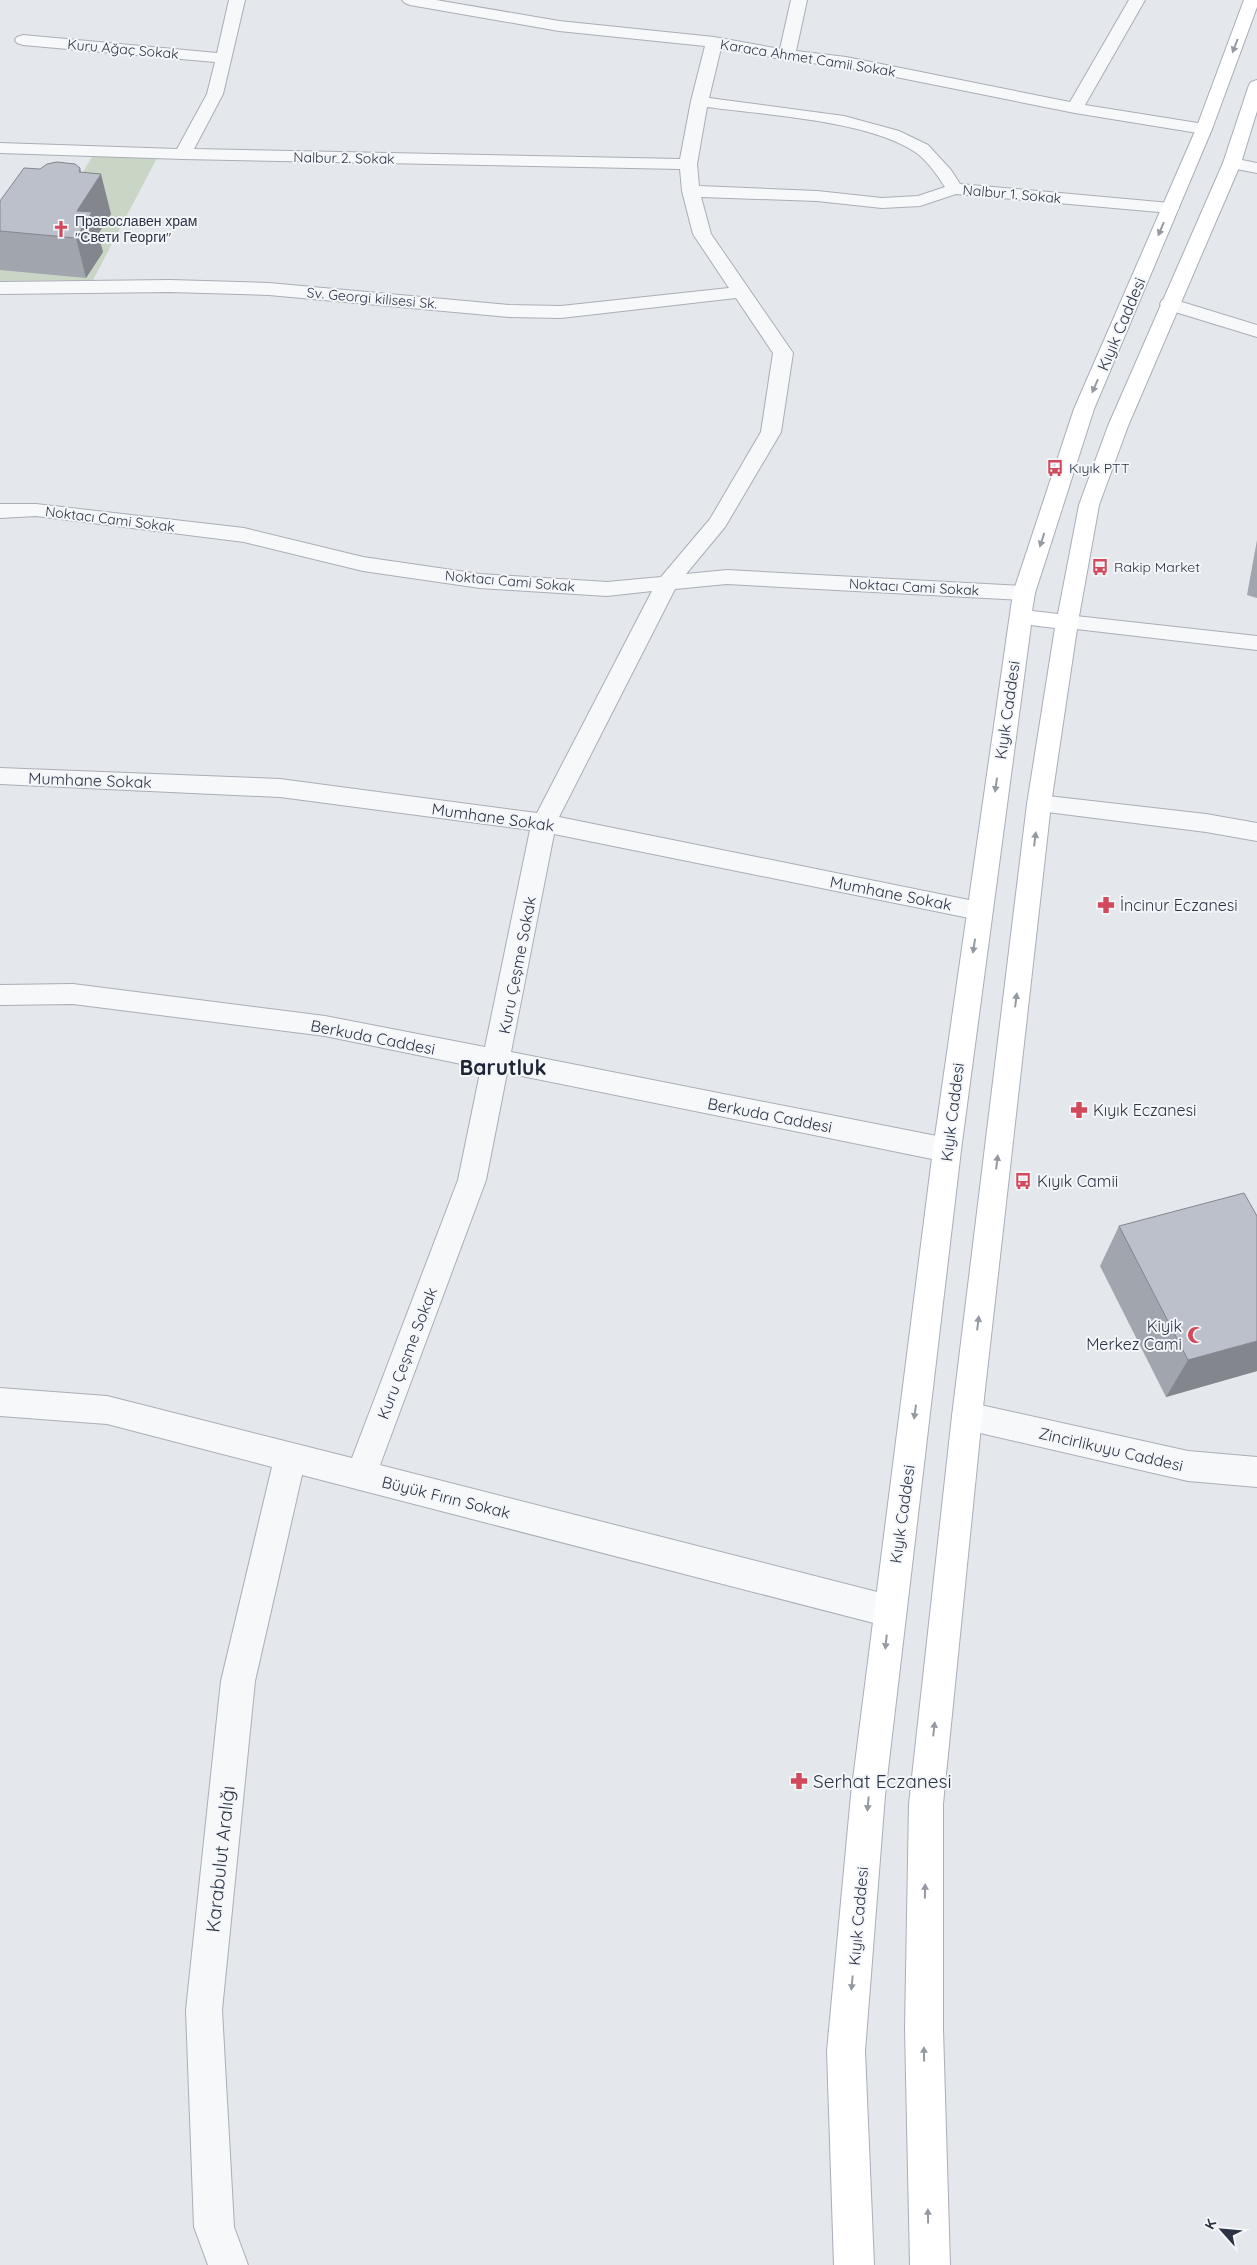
<svg xmlns="http://www.w3.org/2000/svg" width="1257" height="2265" font-family="Quicksand,sans-serif">
<style>
.green{fill:#c9d6c5}
.lines{fill:none;stroke-linecap:round;stroke-linejoin:round}
.street-casing{stroke:#a9aeb7;stroke-width:2}
.secondary-casing{stroke:#a9aeb7;stroke-width:2}
.street{fill:#f7f8fa;fill-rule:evenodd}
.secondary{fill:#fff;fill-rule:evenodd}
.wall{fill:#a1a5ae}
.shaded-wall{fill:#83868d}
.building{fill:#bbc0ca;stroke:#83868d}
.oneway{fill:#959aa2}
.labels{text-anchor:middle;dominant-baseline:central;stroke-width:4;stroke-linejoin:round;paint-order:stroke}
.far-street-label{font-size:14px;fill:#2b3445;stroke:#f4f6f9}
.far-poi-label{font-size:14px;fill:#2b3445;stroke:#f4f6f9;text-anchor:start}
.street-label{font-size:16px;fill:#2b3445;stroke:#f4f6f9}
.poi-label{font-size:16px;fill:#2b3445;stroke:#f4f6f9;text-anchor:start}
.near-poi-label{font-size:19px;fill:#2b3445;stroke:#f4f6f9;text-anchor:start}
.near-street-label{font-size:19px;fill:#2b3445;stroke:#f4f6f9}
.district-label{font-size:21px;font-weight:bold;fill:#1d2536;stroke:#f4f6f9}
</style>
<rect width="100%" height="100%" fill="#e4e7ec"/>
<polygon class="green" points="94,154 158,156 93,280 0,281 0,200 71,191"/>
<g class="lines">
<g class="street-casing">
<g id="street">
<path d="M229 0H245L223 94 194 149 680 159 691 101 705 46 559 31 410 5 405 3 402 0H436L559 21 714 37 780 49 791 0H807L796 51 846 57 1070 102 1129 0H1145L1085 105 1204 124 1210 125 1212 129 1210 133 1204 134 1075 113 846 67 787 60 721 48 709 98 844 116 899 131 928 145 951 170 960 184 1170 203 1176 204 1179 208 1176 212 1170 213 956 194 920 206 882 208 817 201 701 197 711 234 793 353 781 432 725 527 686 574 727 570 1024 586 1032 588 1035 593 1032 598 1024 600 727 584 675 589 559 817 979 902 988 904 992 911 988 918 979 920 554 834 511 1052 947 1138 957 1142 961 1150 957 1158 947 1162 507 1073 486 1180 380 1465 889 1595 901 1600 905 1611 901 1622 889 1627 302 1475 255 1681 222 2010 234 2227 248 2265H208L194 2227 186 2010 221 1681 272 1467 107 1424 0 1416V1388L107 1396 352 1458 458 1180 481 1068 325 1036 73 1004 0 1005V985L73 984 325 1016 485 1047 530 830 280 797 0 784V768L280 779 537 813 652 591 607 596 480 588 363 571 244 542 36 516 0 518V504H36L244 528 363 557 480 574 607 582 661 577 710 519 761 432 773 353 736 298 561 318 509 317 269 295 170 292 0 294V282L170 280 269 283 509 305 561 306 729 288 693 234 682 191 680 169 183 159 0 153V143L177 149 207 94 215 62 23 45 17 43 15 40 17 37 23 35 217 53ZM707 107C765 115 867 120 915 152 927 160 937 175 945 187L918 196 882 198 817 191 699 186 697 164Z"/>
<polygon points="1232,158 1257,163 1257,173 1226,167 1223,163 1226,159"/>
<polygon points="1169,298 1257,325 1257,337 1162,308 1160,304 1162,300"/>
<polygon points="1067,615 1257,636 1257,650 1059,627 1056,622 1059,617"/>
<polygon points="1039,795 1206,814 1257,823 1257,841 1206,832 1031,810 1027,804 1031,798"/>
<polygon points="967,1402 1188,1451 1257,1457 1257,1487 1188,1481 967,1430 956,1426 952,1416 956,1406"/>
</g>
</g>
<g class="secondary-casing">
<polygon id="secondary" points="1244,0 1257,0 1257,7 1212,129 1094,409 1035,593 1032,611 1058,614 1079,505 1108,426 1223,163 1249,85 1251,82 1257,80 1257,111 1241,163 1128,426 1099,505 1078,622 1051,804 982,1416 943,1804 943,2029 950,2265 910,2265 905,2029 909,1804 952,1416 1027,804 1055,628 1031,625 961,1150 885,1795 865,2051 874,2265 834,2265 827,2051 851,1795 933,1150 1013,593 1074,409 1196,129"/>
</g>
<use href="#street" class="street"/>
<use href="#secondary" class="secondary"/>
</g>
<g class="wall">
<polygon points="81,172 111,214 98,234 103,252 86,278 0,270 0,201"/>
<polygon points="1257,540 1257,598 1247,595"/>
<polygon points="1119,1226 1257,1371 1166,1397 1100,1266"/>
</g>
<g class="shaded-wall">
<polygon points="80,168 87,195 101,174 111,214 98,234 103,252 86,278 76,238"/>
<polygon points="1257,1341 1257,1371 1166,1397 1188,1360"/>
</g>
<g class="building">
<polygon points="57,162 75,164 80,168 79,172 101,174 77,211 92,212 76,238 0,231 0,201 24,168 40,169 47,164"/>
<polygon points="1244,1193 1257,1216 1257,1341 1188,1360 1119,1226"/>
</g>
<defs><path id="oneway-solid" d="M-6-.8H1V-3.2L6.5 0L1 3.2V.8H-6Z" transform="scale(1.25)"/></defs>
<g class="oneway">
<use href="#oneway-solid" transform="translate(1235 46) rotate(111)"/>
<use href="#oneway-solid" transform="translate(1161 229) rotate(113)"/>
<use href="#oneway-solid" transform="translate(1095 386) rotate(114)"/>
<use href="#oneway-solid" transform="translate(1042 540) rotate(108)"/>
<use href="#oneway-solid" transform="translate(996 785) rotate(98)"/>
<use href="#oneway-solid" transform="translate(1035 839) rotate(-83)"/>
<use href="#oneway-solid" transform="translate(974 946) rotate(98)"/>
<use href="#oneway-solid" transform="translate(1016 1000) rotate(-83)"/>
<use href="#oneway-solid" transform="translate(997 1162) rotate(-83)"/>
<use href="#oneway-solid" transform="translate(978 1323) rotate(-83)"/>
<use href="#oneway-solid" transform="translate(915 1412) rotate(98)"/>
<use href="#oneway-solid" transform="translate(886 1642) rotate(96)"/>
<use href="#oneway-solid" transform="translate(934 1729) rotate(-84)"/>
<use href="#oneway-solid" transform="translate(868 1804) rotate(95)"/>
<use href="#oneway-solid" transform="translate(925 1891) rotate(-89)"/>
<use href="#oneway-solid" transform="translate(852 1983) rotate(95)"/>
<use href="#oneway-solid" transform="translate(924 2054) rotate(-91)"/>
<use href="#oneway-solid" transform="translate(928 2216) rotate(-91)"/>
</g>
<defs>
<g id="church-bare" transform="scale(1.35)"><path d="M-1.2-6h2.4v3.5h3.3v2.4h-3.3V6h-2.4V-.1h-3.3v-2.4h3.3Z" fill="#d1495b" stroke="#f4f6f9" stroke-width="2.5" paint-order="stroke"/></g>
<g id="bus-bare" transform="scale(1.35)"><path d="M-5-6H5V4H4V6H2V4H-2V6H-4V4H-5ZM-3.5-4V0h7V-4ZM-3.5 1.2v1.5H-2V1.2ZM2 1.2v1.5H3.5V1.2Z" fill="#d1495b" stroke="#f4f6f9" stroke-width="2.5" paint-order="stroke"/></g>
<g id="pharmacy-bare" transform="scale(1.35)"><path d="M-2-6h4v4h4v4h-4v4h-4v-4h-4v-4h4Z" fill="#d1495b" stroke="#f4f6f9" stroke-width="2.5" paint-order="stroke"/></g>
<g id="mosque-bare" transform="scale(1.35)"><path d="M3.5-4.9A6 6 0 1 0 3.5 4.9A5 5 0 1 1 3.5-4.9Z" fill="#d1495b" stroke="#f4f6f9" stroke-width="2.5" paint-order="stroke"/></g>
</defs>
<g fill-rule="evenodd">
<use href="#church-bare" x="61" y="229"/>
<use href="#bus-bare" x="1055" y="468"/>
<use href="#bus-bare" x="1100" y="567"/>
<use href="#pharmacy-bare" x="1106" y="905"/>
<use href="#pharmacy-bare" x="1079" y="1110"/>
<use href="#bus-bare" x="1023" y="1181"/>
<use href="#mosque-bare" x="1196" y="1335"/>
<use href="#pharmacy-bare" x="799" y="1781"/>
</g>
<g class="labels">
<g class="far-street-label">
<text transform="translate(123 49) rotate(5)">Kuru Ağaç Sokak</text>
<text transform="translate(808 58) rotate(9)">Karaca Ahmet Camii Sokak</text>
<text transform="translate(344 158) rotate(1)">Nalbur 2. Sokak</text>
<text transform="translate(1012 194) rotate(5)">Nalbur 1. Sokak</text>
<text transform="translate(372 298) rotate(5)">Sv. Georgi kilisesi Sk.</text>
<text transform="translate(110 519) rotate(7)">Noktacı Cami Sokak</text>
<text transform="translate(510 581) rotate(5)">Noktacı Cami Sokak</text>
<text transform="translate(914 587) rotate(3)">Noktacı Cami Sokak</text>
</g>
<g class="far-poi-label">
<text x="75" y="221">Православен храм<tspan x="75" dy="16">"Свети Георги"</tspan></text>
<text x="1069" y="468">Kıyık PTT</text>
<text x="1114" y="567">Rakip Market</text>
</g>
<g class="street-label">
<text transform="translate(1121 324) rotate(-67)">Kıyık Caddesi</text>
<text transform="translate(1007 710) rotate(-82)">Kıyık Caddesi</text>
<text transform="translate(90 780) rotate(2)">Mumhane Sokak</text>
<text transform="translate(493 817) rotate(8)">Mumhane Sokak</text>
<text transform="translate(891 893) rotate(11)">Mumhane Sokak</text>
<text transform="translate(517 965) rotate(-79)">Kuru Çeşme Sokak</text>
<text transform="translate(373 1037) rotate(11)">Berkuda Caddesi</text>
<text transform="translate(952 1112) rotate(-83)">Kıyık Caddesi</text>
<text transform="translate(770 1115) rotate(11)">Berkuda Caddesi</text>
<text transform="translate(407 1353) rotate(-69)">Kuru Çeşme Sokak</text>
<text transform="translate(1111 1449) rotate(13)">Zincirlikuyu Caddesi</text>
<text transform="translate(446 1497) rotate(14)">Büyük Fırın Sokak</text>
<text transform="translate(902 1514) rotate(-82)">Kıyık Caddesi</text>
<text transform="translate(858 1916) rotate(-85)">Kıyık Caddesi</text>
</g>
<g class="poi-label">
<text x="1120" y="905">İncinur Eczanesi</text>
<text x="1093" y="1110">Kıyık Eczanesi</text>
<text x="1037" y="1181">Kıyık Camii</text>
<text x="1182" y="1326" text-anchor="end">Kiyik<tspan x="1182" dy="18">Merkez Cami</tspan></text>
</g>
<g class="near-poi-label">
<text x="813" y="1781">Serhat Eczanesi</text>
</g>
<g class="near-street-label">
<text transform="translate(220 1859) rotate(-84)">Karabulut Aralığı</text>
</g>
<g class="district-label">
<text x="503" y="1067">Barutluk</text>
</g>
</g>
<g transform="translate(1222 2230) rotate(297)" stroke="#f4f6f9" stroke-width="4" paint-order="stroke">
<path d="M0-4L9 19L0 12L-9 19Z" fill="#2b3445"/>
<text y="-8" font-size="14" font-weight="bold" text-anchor="middle" fill="#2b3445">K</text>
</g>
</svg>
